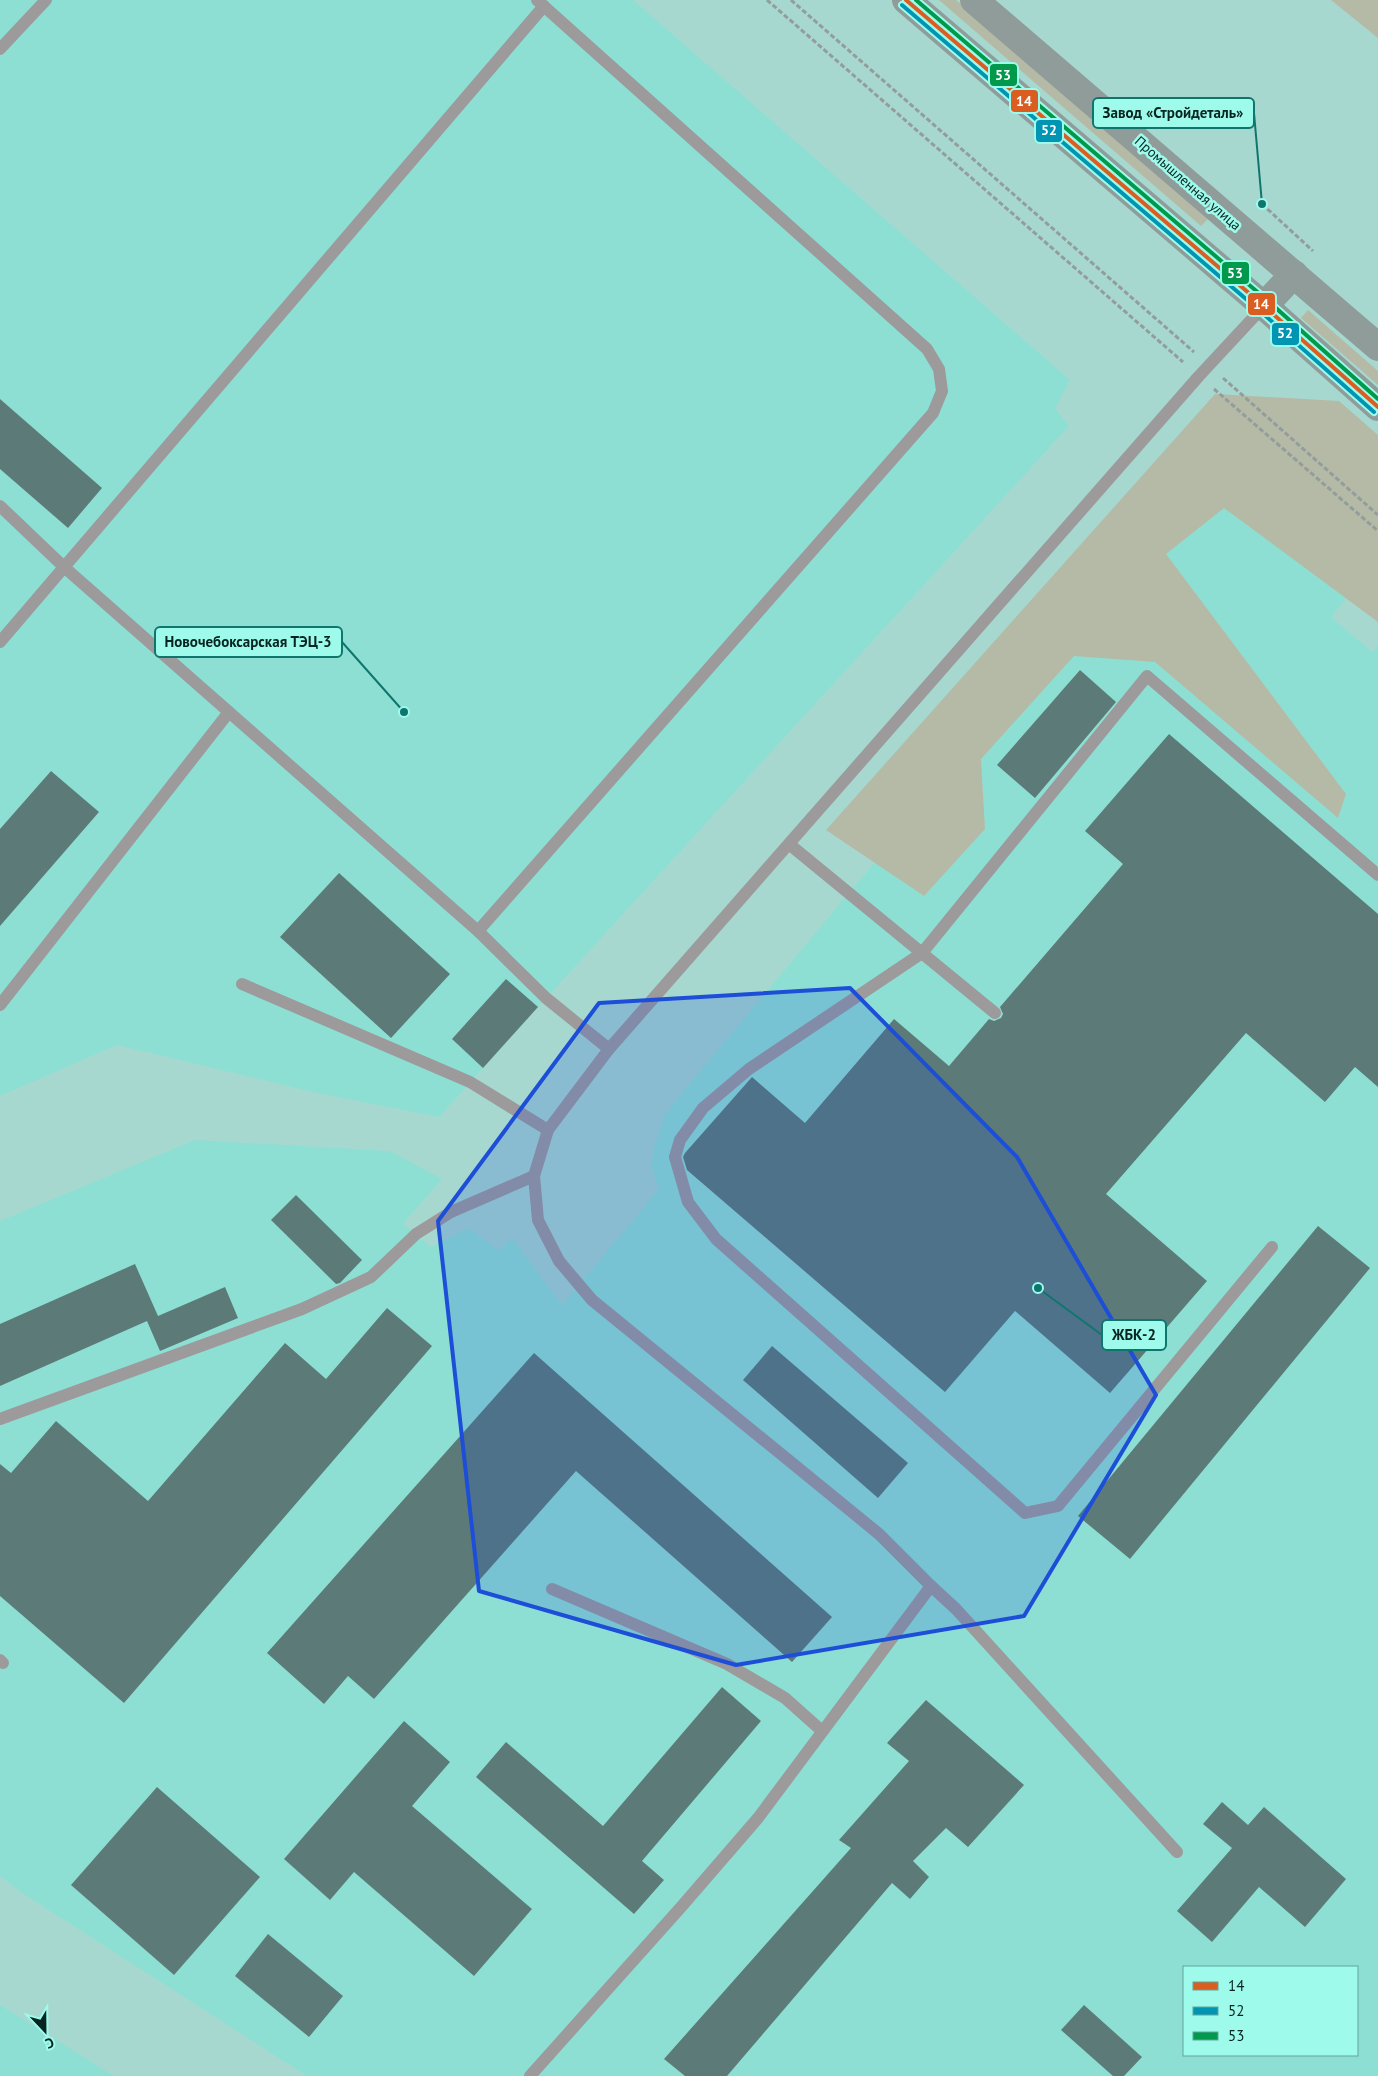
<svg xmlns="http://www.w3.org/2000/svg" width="1378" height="2076" font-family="'PT Sans',sans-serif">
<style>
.built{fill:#8edfd3;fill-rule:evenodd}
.green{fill:#b5baa6}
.building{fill:#5c7b78}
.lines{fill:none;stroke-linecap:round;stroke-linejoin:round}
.path{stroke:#929d9c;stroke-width:3;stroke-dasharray:5 2.5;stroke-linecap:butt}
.lane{stroke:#9c9a9b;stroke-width:12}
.primary{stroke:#909c9a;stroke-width:28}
.bus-1-casing{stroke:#9efbec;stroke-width:8}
.bus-2-casing{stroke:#9efbec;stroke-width:8}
.bus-3-casing{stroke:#9efbec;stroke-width:8}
.bus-1{stroke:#da5e22;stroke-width:4}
.bus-2{stroke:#0195b4;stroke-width:4}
.bus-3{stroke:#01994c;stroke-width:4}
.marked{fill:#1d4ed8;fill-opacity:0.2;stroke:#1d4ed8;stroke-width:4;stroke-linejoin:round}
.labels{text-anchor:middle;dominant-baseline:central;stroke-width:5;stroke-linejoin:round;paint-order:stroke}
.street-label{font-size:14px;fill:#062420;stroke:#9efbec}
.leader{fill:none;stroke:#0f766e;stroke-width:2}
.callout-dot{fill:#0f766e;stroke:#9efbec;stroke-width:2}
.callout{fill:#9efbec;stroke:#0f766e;stroke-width:2}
.callout-label{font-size:15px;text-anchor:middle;font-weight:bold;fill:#062420}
.line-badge{stroke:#9efbec;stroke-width:2}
.badge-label{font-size:14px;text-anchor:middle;font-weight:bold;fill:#fff}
</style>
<rect width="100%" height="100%" fill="#a6d8d0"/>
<g class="built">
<polygon points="0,0 633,0 1070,380 1055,408 1069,426 538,1007 439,1117 317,1093 117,1045 0,1096"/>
<path d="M1213 466 1357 585 1331 617 1372 652 1378 645V2076H307L24 1894 0 1876V1221L195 1140 390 1151 442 1179 403 1224 431 1247 469 1228 498 1250 512 1238 562 1305 659 1189 651 1165 655 1145 664 1117 677 1099 848 894ZM1184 1967H1357V2055H1184Z"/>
<polygon points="0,2005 114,2076 0,2076"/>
</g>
<g class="green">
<polygon points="939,0 956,0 1209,218 1201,226"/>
<polygon points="1331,0 1378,0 1378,38"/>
<polygon points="1308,310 1378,371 1378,385 1301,318"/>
<polygon points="1215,394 1339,401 1378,435 1378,622 1224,508 1166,554 1346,794 1338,818 1155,662 1074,656 981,759 985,829 924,896 826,830"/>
</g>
<g class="building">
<polygon points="0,399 102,488 68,528 0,469"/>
<polygon points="1080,670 1116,702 1035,798 997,765"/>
<polygon points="1169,734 1378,914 1378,1087 1355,1067 1325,1102 1246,1033 1106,1194 1207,1281 1110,1393 1015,1311 945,1392 687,1170 683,1157 685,1153 752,1077 805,1123 894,1019 949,1066 989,1019 994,1021 1001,1018 1003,1014 1000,1007 1123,864 1085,831"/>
<polygon points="51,771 99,812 0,926 0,829"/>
<polygon points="339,873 450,974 391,1038 280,937"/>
<polygon points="506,979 538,1007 483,1068 452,1039"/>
<polygon points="296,1195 362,1260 340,1283 336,1284 271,1220"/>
<polygon points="1318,1226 1370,1268 1130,1559 1078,1516"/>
<polygon points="135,1264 158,1316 225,1287 238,1318 160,1351 147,1321 0,1386 0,1324"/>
<polygon points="387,1308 432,1346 124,1703 0,1596 0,1464 11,1473 56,1421 148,1501 285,1343 326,1379"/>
<polygon points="772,1346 908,1463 878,1498 743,1380"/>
<polygon points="534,1353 832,1617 792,1662 576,1471 374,1699 348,1676 324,1704 267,1653"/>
<polygon points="722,1687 761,1721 642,1861 664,1880 634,1914 476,1777 506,1742 603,1826"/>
<polygon points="926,1700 1024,1785 968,1847 946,1828 913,1861 929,1877 910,1899 892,1883 727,2076 685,2076 664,2059 851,1848 839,1840 909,1761 887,1743"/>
<polygon points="404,1721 450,1762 412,1806 532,1909 474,1976 354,1872 330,1900 284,1859"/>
<polygon points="157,1787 260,1877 174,1975 71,1885"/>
<polygon points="1222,1802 1248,1825 1264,1807 1346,1879 1305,1927 1259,1887 1212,1942 1177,1911 1232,1848 1203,1824"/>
<polygon points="268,1934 343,1996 309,2037 235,1976"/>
<polygon points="1084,2005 1142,2057 1124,2076 1113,2076 1061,2030"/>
</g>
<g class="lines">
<g class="path">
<polyline points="767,0 1183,362"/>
<polyline points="791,0 1194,352"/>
<polyline points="1262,204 1313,251"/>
<polyline points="1223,378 1378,515"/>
<polyline points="1214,389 1378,531"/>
</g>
<g class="lane">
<polyline points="0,49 46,0"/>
<polyline points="0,506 64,567 478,931 546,998 609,1049"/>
<polyline points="0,642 544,6"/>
<polyline points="789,844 995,1013"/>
<polyline points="478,931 933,413 942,391 939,369 927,349 537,0"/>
<polyline points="242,984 470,1082 548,1130"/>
<polyline points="0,1005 229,712"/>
<polyline points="1272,1247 1058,1506 1025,1513 716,1239 688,1202 675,1157 680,1140 703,1108 749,1069 922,953 1147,676 1378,875"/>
<polyline points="0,1419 302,1309 371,1277 416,1234 451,1212 534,1176"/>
<polyline points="931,1586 956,1609 1177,1852"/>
<polyline points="552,1589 727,1664 785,1698 822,1731"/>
<polyline points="0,1660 3,1663"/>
<polyline points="530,2076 682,1906 758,1818 931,1586 879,1534 592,1300 559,1261 538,1220 534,1176 548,1130 609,1049 1199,376 1264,306"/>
</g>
<g class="primary">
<polyline points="906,0 1264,306 1378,407"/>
<polyline points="974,0 1378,347"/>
<polyline points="1264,306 1294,274"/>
</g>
<g class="bus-1-casing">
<polyline id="bus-1" points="906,0 1264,306 1378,407"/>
</g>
<g class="bus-2-casing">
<polyline id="bus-2" points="902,5 1260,311 1374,412"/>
</g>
<g class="bus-3-casing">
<polyline id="bus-3" points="916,0 1268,301 1378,399"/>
</g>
<use href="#bus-1" class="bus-1"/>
<use href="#bus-2" class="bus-2"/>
<use href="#bus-3" class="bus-3"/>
</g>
<path class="marked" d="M850 988 1017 1157 1156 1395 1024 1616 736 1665 479 1591 438 1221 599 1003Z"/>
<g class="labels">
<g class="street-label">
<text transform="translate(1188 183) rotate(41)">Промышленная улица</text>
</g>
</g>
<path class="leader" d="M1262 204L1254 113M404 712L342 642M1038 1288L1102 1335"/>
<g class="callout-dot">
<circle cx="1262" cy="204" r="5"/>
<circle cx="404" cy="712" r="5"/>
<circle cx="1038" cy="1288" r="5"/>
</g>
<g class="callout">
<rect x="1093" y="98" width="161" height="30" rx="5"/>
<rect x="155" y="627" width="187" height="30" rx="5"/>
<rect x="1102" y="1320" width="64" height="30" rx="5"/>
</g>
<g class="callout-label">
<text x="1173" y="118">Завод «Стройдеталь»</text>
<text x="248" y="647">Новочебоксарская ТЭЦ-3</text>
<text x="1134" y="1340">ЖБК-2</text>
</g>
<g class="line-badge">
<rect x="989" y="63" width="29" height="24" rx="5" fill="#01994c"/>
<rect x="1010" y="89" width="29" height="24" rx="5" fill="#da5e22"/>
<rect x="1035" y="119" width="28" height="24" rx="5" fill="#0195b4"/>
<rect x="1221" y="261" width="29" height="24" rx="5" fill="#01994c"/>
<rect x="1247" y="292" width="29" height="24" rx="5" fill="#da5e22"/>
<rect x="1271" y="322" width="29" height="24" rx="5" fill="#0195b4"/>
</g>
<g class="badge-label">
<text x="1003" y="80">53</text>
<text x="1024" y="106">14</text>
<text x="1049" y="135">52</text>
<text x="1235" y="278">53</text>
<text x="1261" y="309">14</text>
<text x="1285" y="338">52</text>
</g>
<rect x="1183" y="1966" width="175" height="90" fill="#9efbec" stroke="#61a59a"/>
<rect x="1193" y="1982" width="25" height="8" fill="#da5e22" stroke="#61a59a"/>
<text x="1228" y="1991" font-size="15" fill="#062420">14</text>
<rect x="1193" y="2007" width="25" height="8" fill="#0195b4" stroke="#61a59a"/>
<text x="1228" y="2016" font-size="15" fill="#062420">52</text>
<rect x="1193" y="2032" width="25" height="8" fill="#01994c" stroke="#61a59a"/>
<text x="1228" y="2041" font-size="15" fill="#062420">53</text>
<g transform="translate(45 2031) rotate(158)" stroke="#9efbec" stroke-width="4" paint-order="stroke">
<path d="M0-4L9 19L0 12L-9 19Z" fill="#062420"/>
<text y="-8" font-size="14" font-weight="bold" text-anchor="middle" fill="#062420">С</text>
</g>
</svg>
